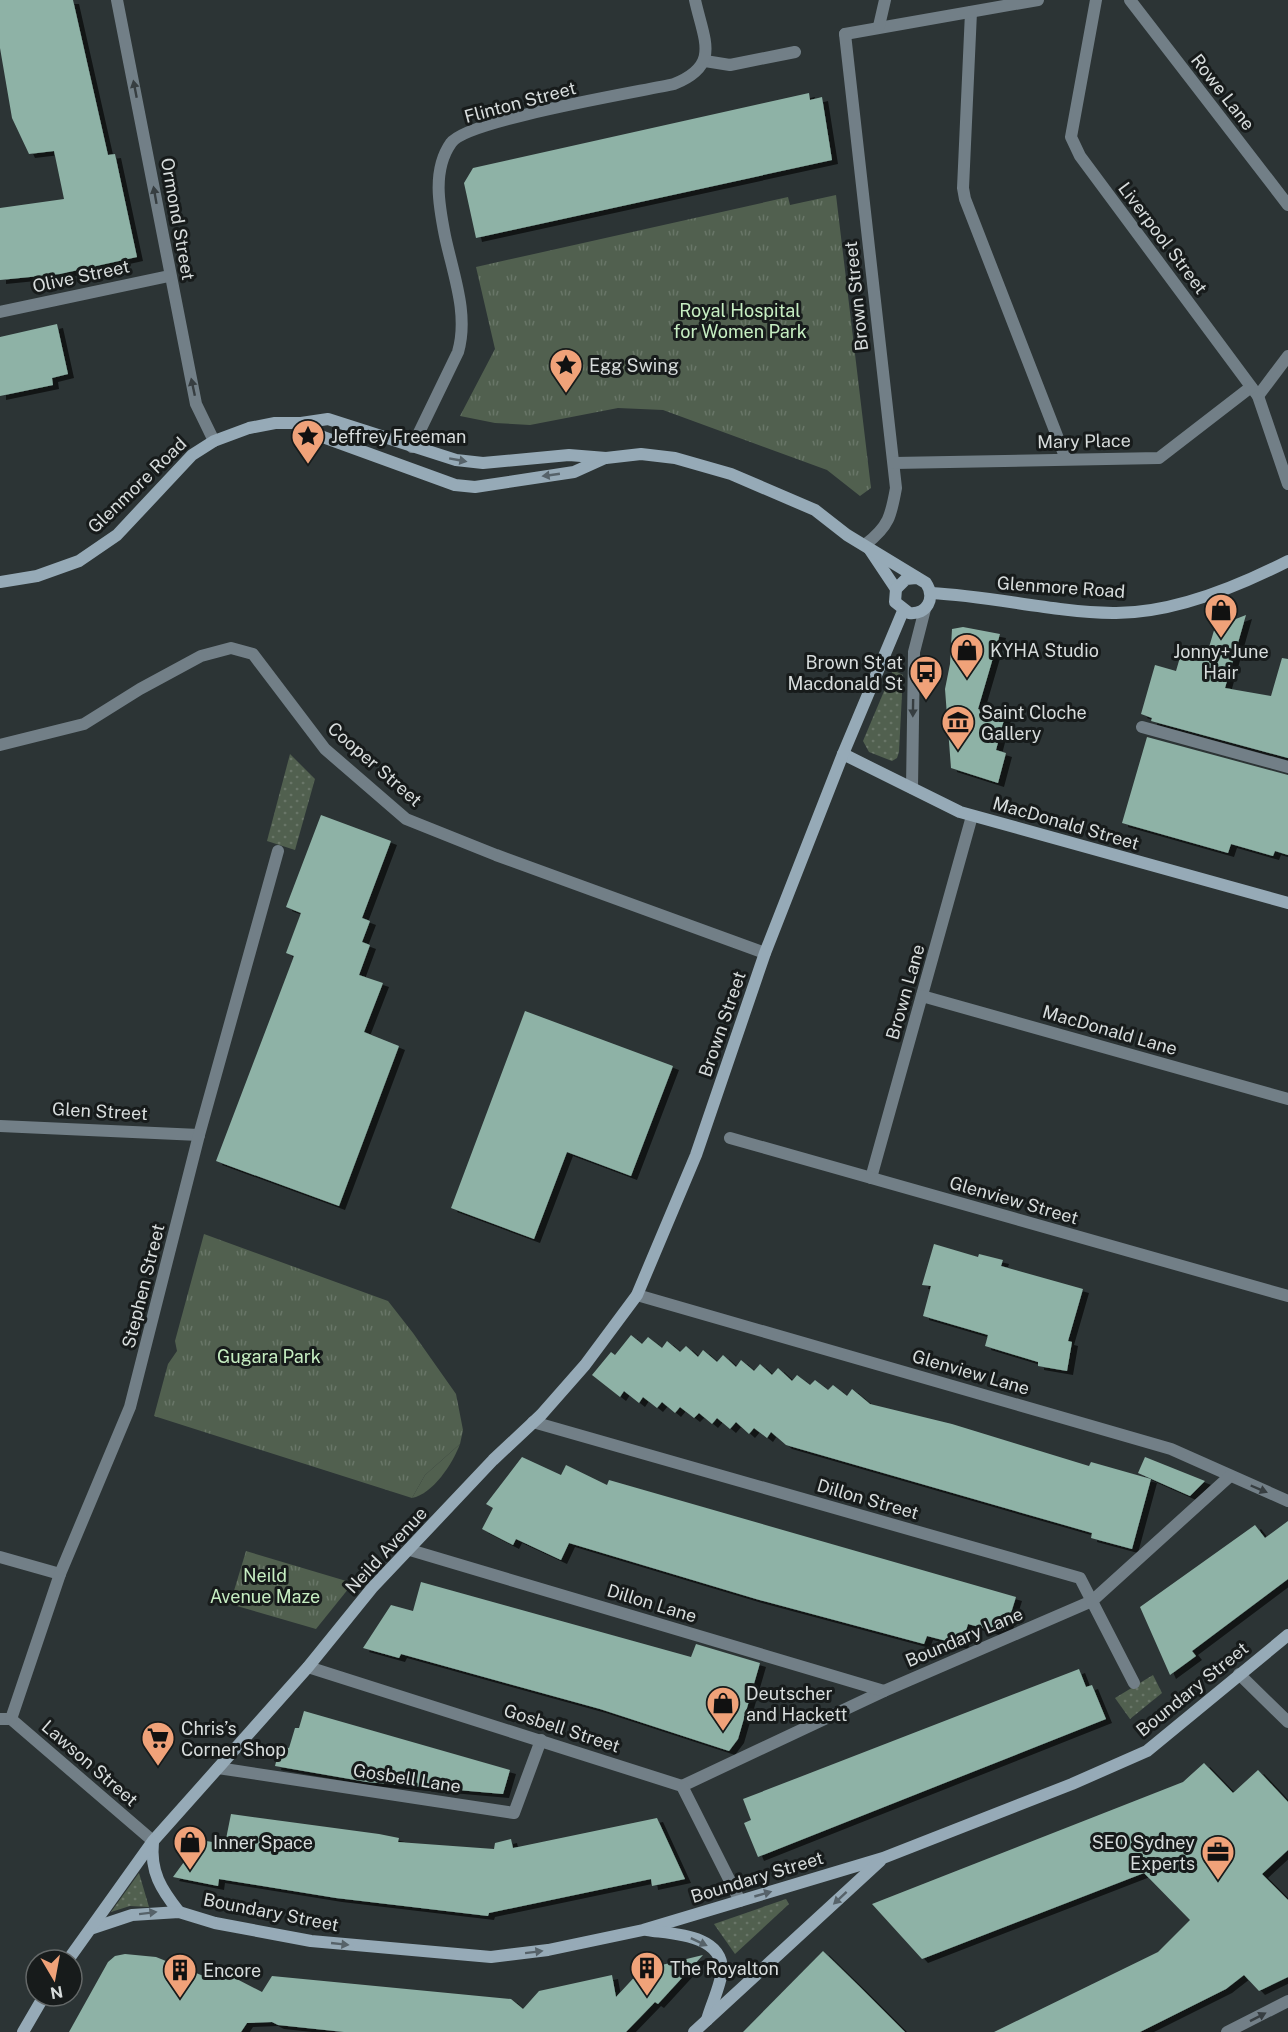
<svg xmlns="http://www.w3.org/2000/svg" width="1288" height="2032" font-family="'Public Sans',sans-serif">
<style>
.grass{fill:url(#grass-dots)}
.park{fill:url(#park-tufts)}
.garden{fill:#51604f}
.building{fill:#8eb2a6;filter:url(#shadow)}
.lines{fill:none;stroke-linecap:round;stroke-linejoin:round}
.lane{stroke:#727f87;stroke-width:12}
.street{stroke:#727f87;stroke-width:12}
.secondary{stroke:#96aab7;stroke-width:12}
.oneway{fill:#373e41}
.oneway2{fill:#566269}
.labels{text-anchor:middle;dominant-baseline:central;stroke-width:6;stroke-linejoin:round;paint-order:stroke}
.street-label{font-size:18px;fill:#d7dcdc;stroke:#171b1b}
.park-label{font-size:18px;fill:#c6eec2;stroke:#171b1b}
.poi-label{font-size:18px;fill:#d7dcdc;stroke:#171b1b;text-anchor:start}
</style>
<defs>
<pattern id="grass-dots" width="8" height="8" patternUnits="userSpaceOnUse" patternTransform="scale(1.5)"><rect width="8" height="8" fill="#51604f"/><path d="M2 2h.1M6 6h.1" fill="none" stroke="#697668" stroke-width="1.8" stroke-linecap="round"/></pattern>
<pattern id="park-tufts" width="24" height="20" patternUnits="userSpaceOnUse" patternTransform="scale(1.5)"><rect width="24" height="20" fill="#51604f"/><path d="M3 7l-1-3M5 7V3M7 7l1-3M15 17l-1-3M17 17v-4M19 17l1-3" fill="none" stroke="#697668"/></pattern>
<filter id="shadow"><feDropShadow dx="6" dy="4" stdDeviation="0" flood-color="#0009"/></filter>
</defs>
<rect width="100%" height="100%" fill="#2c3435"/>
<g class="grass">
<polygon points="893,670 903,675 899,752 897,758 892,761 869,752 863,741"/>
<polygon points="290,754 315,779 295,850 267,841"/>
<polygon points="1153,1675 1162,1693 1130,1719 1115,1698"/>
<polygon points="139,1873 149,1907 130,1906 111,1912"/>
<polygon points="786,1899 789,1904 735,1954 714,1924"/>
</g>
<g class="park">
<polygon points="836,195 871,488 860,496 827,470 663,410 618,408 530,425 495,423 460,416 495,349 476,267 788,197 790,205"/>
<polygon points="204,1234 388,1301 413,1333 456,1394 463,1430 460,1444 425,1475 412,1498 154,1416 168,1364 177,1351 175,1341"/>
<polygon points="246,1551 353,1583 316,1629 230,1604"/>
</g>
<path class="garden" d="M460 1444C453 1463 433 1494 412 1498L425 1475Z"/>
<g class="building">
<polygon points="0,0 73,0 108,155 115,154 137,257 60,274 0,280 0,208 64,199 54,151 29,154 12,118 0,48"/>
<polygon points="809,93 810,100 822,97 832,160 476,238 464,183 473,168"/>
<polygon points="57,324 68,374 52,378 53,385 0,396 0,337"/>
<polygon points="1246,615 1225,688 1271,696 1282,658 1288,659 1288,758 1151,721 1152,718 1141,714 1155,665 1176,671 1183,647 1207,654 1215,627"/>
<polygon points="963,627 1000,634 978,709 1005,716 996,750 1006,753 998,783 951,768 945,689 950,664 952,629"/>
<polygon points="1147,737 1288,775 1288,855 1275,851 1273,856 1231,844 1228,853 1122,823"/>
<polygon points="321,815 391,841 362,918 370,921 362,942 370,945 359,975 383,983 364,1032 399,1046 339,1206 216,1161 294,956 286,953 301,913 286,907"/>
<polygon points="525,1011 673,1066 631,1176 567,1152 534,1239 451,1208"/>
<polygon points="934,1244 978,1257 979,1254 1003,1260 1001,1266 1083,1289 1068,1341 1072,1342 1067,1371 1038,1366 1038,1362 985,1346 988,1335 923,1316 931,1286 922,1285"/>
<polygon points="631,1335 642,1344 648,1337 662,1348 667,1341 680,1352 686,1346 698,1357 703,1350 717,1362 723,1355 736,1367 741,1360 754,1371 760,1364 772,1375 778,1368 792,1381 797,1375 810,1385 815,1380 828,1390 833,1385 847,1396 852,1389 870,1404 952,1424 1089,1466 1091,1462 1151,1479 1132,1549 1091,1538 1092,1533 786,1445 771,1432 767,1438 754,1428 749,1434 736,1422 730,1429 717,1418 712,1424 699,1413 694,1418 680,1407 675,1413 662,1402 657,1408 643,1397 639,1403 624,1391 620,1397 592,1375 611,1352 615,1355"/>
<polygon points="522,1457 561,1475 566,1465 607,1485 609,1480 1016,1597 1006,1629 997,1632 968,1624 962,1645 927,1636 924,1644 756,1599 569,1543 561,1560 516,1539 513,1545 482,1529 493,1508 486,1504"/>
<polygon points="1145,1457 1205,1481 1190,1496 1138,1473"/>
<polygon points="1288,1521 1288,1579 1192,1651 1196,1656 1170,1675 1140,1607 1255,1525 1265,1538"/>
<polygon points="421,1582 691,1657 696,1644 760,1663 738,1739 729,1751 600,1709 401,1654 399,1658 363,1648 391,1605 413,1611"/>
<polygon points="1079,1669 1086,1687 1092,1685 1106,1719 758,1857 744,1823 751,1820 743,1799"/>
<polygon points="304,1711 510,1770 503,1794 367,1782 275,1766 280,1746 289,1748 295,1728 299,1728"/>
<polygon points="1204,1763 1233,1793 1258,1770 1288,1802 1288,1850 1262,1874 1288,1900 1288,1977 1259,1991 1244,1975 1226,1989 1140,2032 994,2032 1158,1952 1190,1920 1144,1873 922,1959 872,1904 1183,1782"/>
<polygon points="231,1814 379,1834 399,1838 398,1842 494,1849 495,1843 511,1839 513,1848 657,1818 685,1879 652,1886 651,1879 489,1913 488,1916 336,1898 219,1879 218,1886 173,1877 200,1840 225,1844"/>
<polygon points="823,1951 860,1987 905,2032 743,2032"/>
<polygon points="125,1954 156,1957 206,1977 229,1975 262,1992 272,1976 511,1999 523,2009 539,1991 612,1975 616,1997 641,1970 703,1955 658,2004 655,2002 626,2032 344,2032 278,2025 272,2022 247,2023 241,2032 69,2032 108,1962 115,1956"/>
</g>
<g class="lines">
<g class="lane">
<polyline points="1130,0 1288,205"/>
<polyline points="971,12 963,188 965,199 1066,459"/>
<polyline points="845,34 1038,0"/>
<polyline points="705,61 730,65 795,52"/>
<polyline points="1142,727 1288,767"/>
<polyline points="871,1178 972,816"/>
<polyline points="637,1295 1171,1449 1288,1501"/>
<polyline points="218,1768 514,1813 541,1740"/>
<polyline points="682,1786 884,1691 1092,1601 1230,1476"/>
</g>
<g class="street">
<polyline points="117,0 196,404 214,441"/>
<polyline points="1096,0 1071,137 1080,156 1258,396 1288,484"/>
<polyline points="879,26 885,0"/>
<path d="M845 34 896 488C891 516 889 526 866 544"/>
<polyline points="0,312 169,276"/>
<polyline points="1258,396 1288,356"/>
<path d="M412 447 458 352C469 314 453 274 445 236 439 206 432 170 451 143 466 120 638 92 674 84 721 65 704 41 695 0"/>
<polyline points="894,463 1159,458 1251,387"/>
<polyline points="0,745 84,724 140,689 201,656 231,648 253,654 325,749 406,819 496,855 765,953"/>
<polyline points="912,788 914,652 925,609"/>
<polyline points="922,996 1288,1099"/>
<polyline points="0,1126 199,1135"/>
<polyline points="730,1138 1288,1296"/>
<polyline points="533,1422 1080,1578 1134,1683"/>
<polyline points="410,1550 884,1691"/>
<polyline points="0,1557 60,1574"/>
<polyline points="308,1667 682,1786 740,1901"/>
<polyline points="1239,1674 1288,1722"/>
<polyline points="0,1719 11,1719 153,1841"/>
<polyline points="11,1719 60,1574 130,1407 199,1135 278,851"/>
<polyline points="1227,2032 1288,2001"/>
</g>
<g class="secondary">
<polyline points="301,423 323,437 455,485 475,487 574,472 605,458"/>
<polyline points="870,550 896,589"/>
<path d="M0 582 37 576 79 561 117 535 192 455 214 441 249 428 275 423H301L328 419 456 460 483 463 569 455 606 458 641 454 675 458 731 474 815 510 847 535 926 583C936 598 927 615 909 613L895 602 896 589 906 579 916 578"/>
<path d="M931 593C992 596 1052 612 1113 613 1172 614 1237 587 1288 561"/>
<polyline points="843,754 960,812 1288,903"/>
<path d="M153 1842C150 1872 161 1889 179 1912"/>
<polyline points="93,1928 132,1915 179,1912 215,1923 311,1941 491,1957 548,1950 643,1930 883,1858 1072,1784 1147,1751 1288,1635"/>
<path d="M647 1930C672 1934 722 1934 722 1970 721 1985 711 2005 707 2020"/>
<polyline points="68,1960 153,1841 308,1667 372,1588 493,1460 541,1415 585,1365 637,1295 696,1155 765,953 843,754 903,611"/>
<polyline points="23,2032 44,1996"/>
<polyline points="694,2032 880,1861"/>
</g>
</g>
<defs><path id="oneway-solid" d="M-6-.8H1V-3.2L6.5 0L1 3.2V.8H-6Z" transform="scale(1.5)"/></defs>
<g class="oneway">
<use href="#oneway-solid" transform="translate(135 89) rotate(-101)"/>
<use href="#oneway-solid" transform="translate(155 195) rotate(-100)"/>
<use href="#oneway-solid" transform="translate(193 387) rotate(-102)"/>
<use href="#oneway-solid" transform="translate(913 708) rotate(91)"/>
<use href="#oneway-solid" transform="translate(1259 1489) rotate(23)"/>
<use href="#oneway-solid" transform="translate(1258 2017) rotate(-27)"/>
</g>
<g class="oneway2">
<use href="#oneway-solid" transform="translate(458 460) rotate(10)"/>
<use href="#oneway-solid" transform="translate(551 475) rotate(172)"/>
<use href="#oneway-solid" transform="translate(763 1894) rotate(-16)"/>
<use href="#oneway-solid" transform="translate(840 1898) rotate(137)"/>
<use href="#oneway-solid" transform="translate(148 1913) rotate(-7)"/>
<use href="#oneway-solid" transform="translate(699 1942) rotate(25)"/>
<use href="#oneway-solid" transform="translate(340 1944) rotate(6)"/>
<use href="#oneway-solid" transform="translate(534 1952) rotate(-7)"/>
</g>
<defs>
<g id="sight-pin" transform="scale(1.725)"><path d="M0 17L-7.5 6A9.5 9.5 0 1 1 7.5 6Z" fill="#f0a279" stroke="#171b1b"/><path d="M0-6L1.8-2.2L6-1.7L2.9 1.2L3.7 5.4L0 3.3L-3.7 5.4L-2.9 1.2L-6-1.7L-1.8-2.2Z" fill="#111"/></g>
<g id="shop-pin" transform="scale(1.725)"><path d="M0 17L-7.5 6A9.5 9.5 0 1 1 7.5 6Z" fill="#f0a279" stroke="#171b1b"/><path d="M-5-2.5h2.3a2.7 3.5 0 0 1 5.4 0H5L5.5 6h-11ZM-1.5-2.5h3a1.5 2.3 0 0 0-3 0Z" fill="#111"/></g>
<g id="bus-pin" transform="scale(1.725)"><path d="M0 17L-7.5 6A9.5 9.5 0 1 1 7.5 6Z" fill="#f0a279" stroke="#171b1b"/><path d="M-5-6H5V4H4V6H2V4H-2V6H-4V4H-5ZM-3.5-4V0h7V-4ZM-3.5 1.2v1.5H-2V1.2ZM2 1.2v1.5H3.5V1.2Z" fill="#111"/></g>
<g id="museum-pin" transform="scale(1.725)"><path d="M0 17L-7.5 6A9.5 9.5 0 1 1 7.5 6Z" fill="#f0a279" stroke="#171b1b"/><path d="M0-6L6-3V-2H-6V-3ZM-5-1h2V3h-2ZM-1-1h2V3h-2ZM3-1h2V3H3ZM-6 4H6V6H-6Z" fill="#111"/></g>
<g id="supermarket-pin" transform="scale(1.725)"><path d="M0 17L-7.5 6A9.5 9.5 0 1 1 7.5 6Z" fill="#f0a279" stroke="#171b1b"/><path d="M-6-5.5h2.5l.6 2H6L4.5 2H-2.5L-4.4-4H-6ZM-1.5 3.2a1.3 1.3 0 1 0 .1 0ZM3 3.2a1.3 1.3 0 1 0 .1 0Z" fill="#111"/></g>
<g id="office-pin" transform="scale(1.725)"><path d="M0 17L-7.5 6A9.5 9.5 0 1 1 7.5 6Z" fill="#f0a279" stroke="#171b1b"/><path d="M-6-3h4V-5.5h4V-3h4V5H-6ZM-1-4.5V-3h2v-1.5ZM-6 0V1H6V0Z" fill="#111"/></g>
<g id="building-pin" transform="scale(1.725)"><path d="M0 17L-7.5 6A9.5 9.5 0 1 1 7.5 6Z" fill="#f0a279" stroke="#171b1b"/><path d="M-4-6H4V6H1V3H-1V6H-4ZM-2.5-4.3h1.7v1.8h-1.7ZM.8-4.3h1.7v1.8H.8ZM-2.5-1h1.7V.8h-1.7ZM.8-1h1.7V.8H.8Z" fill="#111"/></g>
</defs>
<g fill-rule="evenodd">
<use href="#sight-pin" x="566" y="365"/>
<use href="#sight-pin" x="308" y="436"/>
<use href="#shop-pin" x="1221" y="610"/>
<use href="#shop-pin" x="967" y="650"/>
<use href="#bus-pin" x="926" y="672"/>
<use href="#museum-pin" x="958" y="722"/>
<use href="#shop-pin" x="723" y="1703"/>
<use href="#supermarket-pin" x="158" y="1738"/>
<use href="#shop-pin" x="190" y="1842"/>
<use href="#office-pin" x="1218" y="1852"/>
<use href="#building-pin" x="647" y="1968"/>
<use href="#building-pin" x="180" y="1970"/>
</g>
<g class="labels">
<g class="street-label">
<text transform="translate(1223 92) rotate(52)">Rowe Lane</text>
<text transform="translate(520 102) rotate(-15)">Flinton Street</text>
<text transform="translate(178 219) rotate(80)">Ormond Street</text>
<text transform="translate(1163 238) rotate(53)">Liverpool Street</text>
<text transform="translate(81 276) rotate(-12)">Olive Street</text>
<text transform="translate(856 296) rotate(-96)">Brown Street</text>
<text transform="translate(1084 441) rotate(-1)">Mary Place</text>
<text transform="translate(137 485) rotate(-44)">Glenmore Road</text>
<text transform="translate(1061 587) rotate(4)">Glenmore Road</text>
<text transform="translate(375 764) rotate(41)">Cooper Street</text>
<text transform="translate(1066 823) rotate(16)">MacDonald Street</text>
<text transform="translate(905 992) rotate(-74)">Brown Lane</text>
<text transform="translate(722 1024) rotate(-71)">Brown Street</text>
<text transform="translate(1110 1030) rotate(16)">MacDonald Lane</text>
<text transform="translate(100 1111) rotate(3)">Glen Street</text>
<text transform="translate(1014 1200) rotate(16)">Glenview Street</text>
<text transform="translate(143 1286) rotate(-76)">Stephen Street</text>
<text transform="translate(971 1372) rotate(16)">Glenview Lane</text>
<text transform="translate(868 1499) rotate(16)">Dillon Street</text>
<text transform="translate(386 1550) rotate(-47)">Neild Avenue</text>
<text transform="translate(652 1603) rotate(17)">Dillon Lane</text>
<text transform="translate(964 1637) rotate(-23)">Boundary Lane</text>
<text transform="translate(1192 1689) rotate(-39)">Boundary Street</text>
<text transform="translate(562 1728) rotate(18)">Gosbell Street</text>
<text transform="translate(90 1763) rotate(41)">Lawson Street</text>
<text transform="translate(407 1778) rotate(9)">Gosbell Lane</text>
<text transform="translate(757 1877) rotate(-17)">Boundary Street</text>
<text transform="translate(271 1912) rotate(11)">Boundary Street</text>
</g>
<g class="park-label">
<text x="740" y="310">Royal Hospital<tspan x="740" dy="21">for Women Park</tspan></text>
<text x="269" y="1356">Gugara Park</text>
<text x="265" y="1575">Neild<tspan x="265" dy="21">Avenue Maze</tspan></text>
</g>
<g class="poi-label">
<text x="589" y="365">Egg Swing</text>
<text x="331" y="436">Jeffrey Freeman</text>
<text x="990" y="650">KYHA Studio</text>
<text x="1221" y="651" text-anchor="middle">Jonny+June<tspan x="1221" dy="21">Hair</tspan></text>
<text x="903" y="662" text-anchor="end">Brown St at<tspan x="903" dy="21">Macdonald St</tspan></text>
<text x="981" y="712">Saint Cloche<tspan x="981" dy="21">Gallery</tspan></text>
<text x="746" y="1693">Deutscher<tspan x="746" dy="21">and Hackett</tspan></text>
<text x="181" y="1728">Chris’s<tspan x="181" dy="21">Corner Shop</tspan></text>
<text x="213" y="1842">Inner Space</text>
<text x="1195" y="1842" text-anchor="end">SEO Sydney<tspan x="1195" dy="21">Experts</tspan></text>
<text x="670" y="1968">The Royalton</text>
<text x="203" y="1970">Encore</text>
</g>
</g>
<g transform="translate(54 1978) rotate(170)"><circle r="28" fill="#171b1b" stroke="#646868" stroke-width="1.5"/>
<path d="M0-4.5L10 22L0 15L-10 22Z" fill="#f0a279"/>
<text y="-9" font-size="16" font-weight="bold" text-anchor="middle" fill="#d7dcdc">N</text>
</g>
</svg>
